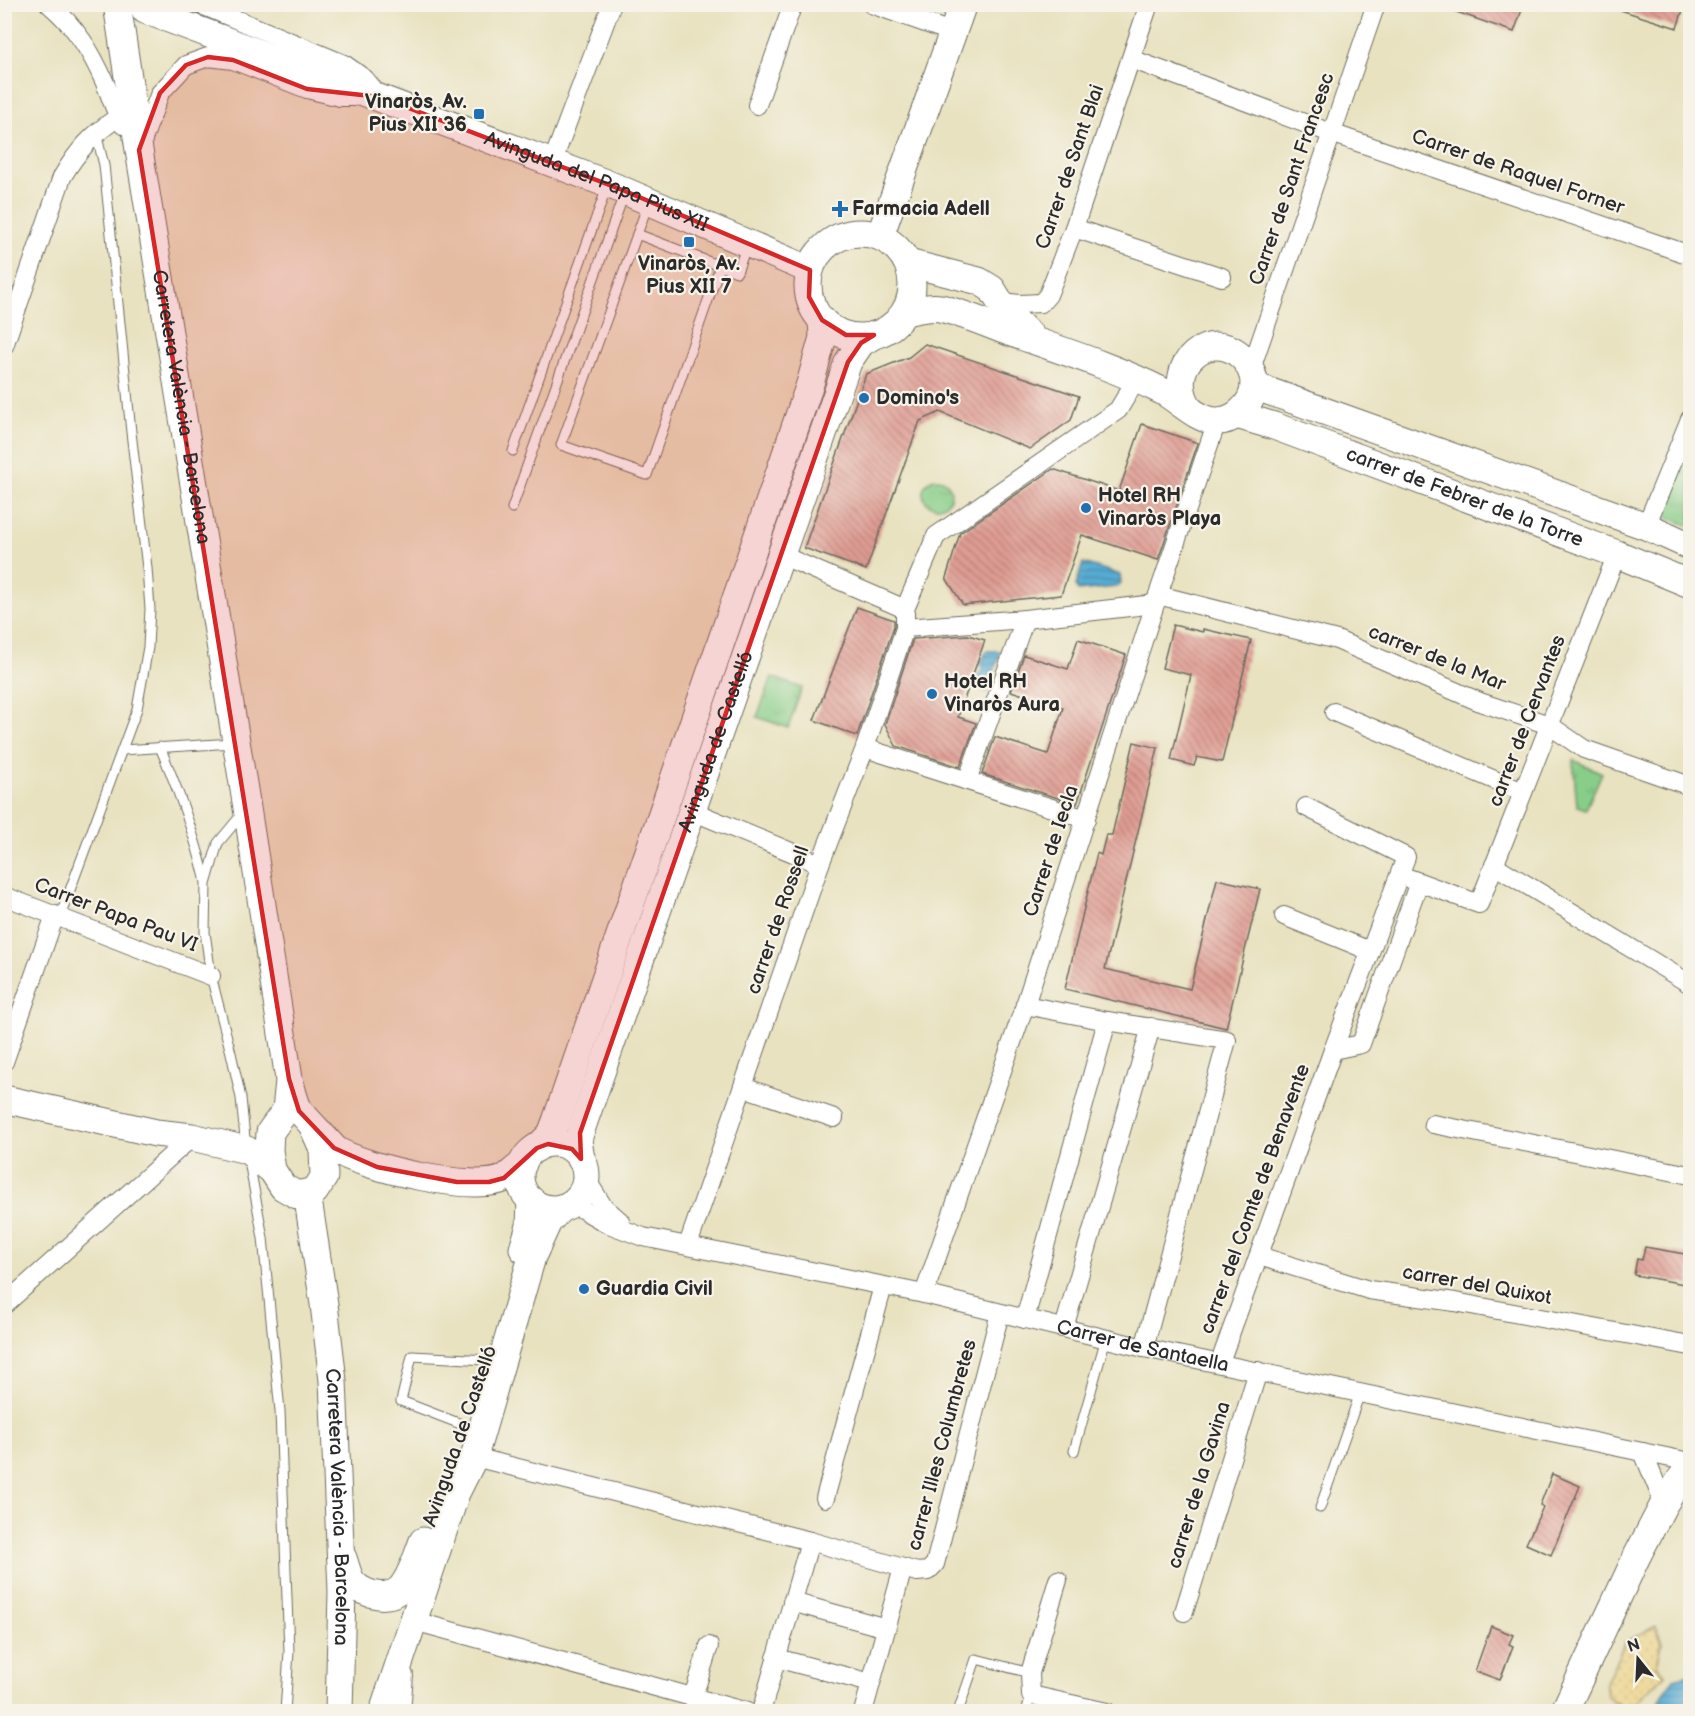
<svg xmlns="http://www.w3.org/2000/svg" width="1695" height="1716" font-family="'Balsamiq Sans',sans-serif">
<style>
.sand{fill:url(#sand-dots);stroke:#8c8264;stroke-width:1.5}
.park{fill:url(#park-tufts);stroke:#5a7c5a;stroke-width:1.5}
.water{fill:url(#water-rules);stroke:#416c7f;stroke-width:1.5}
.building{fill:url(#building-back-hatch)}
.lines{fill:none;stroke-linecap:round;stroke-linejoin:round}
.lane-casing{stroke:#6d6b5f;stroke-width:11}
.street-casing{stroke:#6d6b5f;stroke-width:20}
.secondary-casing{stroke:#6d6b5f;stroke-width:29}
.lane{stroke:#fff;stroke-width:9}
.street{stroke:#fff;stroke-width:18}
.secondary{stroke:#fff;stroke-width:27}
.marked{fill:#d62828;fill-opacity:0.2;stroke:#d62828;stroke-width:4.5;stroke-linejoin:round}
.poi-dot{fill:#1f6fb2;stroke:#f7f3e8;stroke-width:2}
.labels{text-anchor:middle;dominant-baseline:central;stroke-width:4.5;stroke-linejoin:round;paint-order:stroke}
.poi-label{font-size:20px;font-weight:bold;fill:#2b2b2b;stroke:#f7f3e8;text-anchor:start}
.street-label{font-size:20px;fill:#2b2b2b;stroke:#f7f3e8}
</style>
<defs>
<pattern id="sand-dots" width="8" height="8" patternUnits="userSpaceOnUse" patternTransform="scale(1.5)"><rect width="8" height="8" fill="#eeda9e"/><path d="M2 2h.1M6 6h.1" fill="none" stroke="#cb8" stroke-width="1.8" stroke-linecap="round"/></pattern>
<pattern id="park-tufts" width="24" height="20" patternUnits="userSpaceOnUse" patternTransform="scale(1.5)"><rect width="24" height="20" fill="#88ce89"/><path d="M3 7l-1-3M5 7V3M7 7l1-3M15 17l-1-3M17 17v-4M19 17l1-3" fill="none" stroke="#76b176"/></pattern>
<pattern id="water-rules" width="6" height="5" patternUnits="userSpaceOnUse" patternTransform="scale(1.5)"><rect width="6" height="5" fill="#57acd3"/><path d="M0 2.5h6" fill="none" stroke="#488cab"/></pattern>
<pattern id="building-back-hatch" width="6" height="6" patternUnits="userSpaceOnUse" patternTransform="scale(1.5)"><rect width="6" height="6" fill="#df9c93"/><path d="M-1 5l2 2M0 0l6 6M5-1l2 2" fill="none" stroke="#b57f78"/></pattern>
</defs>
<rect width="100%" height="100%" fill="#f7f3e8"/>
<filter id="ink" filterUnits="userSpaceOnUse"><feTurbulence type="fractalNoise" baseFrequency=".0167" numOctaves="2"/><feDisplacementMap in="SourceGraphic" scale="12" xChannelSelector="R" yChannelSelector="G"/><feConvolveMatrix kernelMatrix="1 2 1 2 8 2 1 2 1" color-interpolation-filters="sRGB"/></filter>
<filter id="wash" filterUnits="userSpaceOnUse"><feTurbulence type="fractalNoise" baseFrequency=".008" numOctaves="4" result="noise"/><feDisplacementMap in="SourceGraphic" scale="24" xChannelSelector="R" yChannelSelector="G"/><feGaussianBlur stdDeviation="1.35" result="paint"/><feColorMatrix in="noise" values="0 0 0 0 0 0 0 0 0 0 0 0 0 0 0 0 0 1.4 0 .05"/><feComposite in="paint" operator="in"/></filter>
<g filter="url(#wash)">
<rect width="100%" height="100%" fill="#e8e2c0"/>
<polygon class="sand" points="1656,1626 1662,1643 1657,1665 1665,1674 1632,1707 1614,1703 1606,1696 1605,1686 1625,1642"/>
<g class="park">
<polygon points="1690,445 1690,526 1662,515"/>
<circle cx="937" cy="493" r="14"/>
<polygon points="772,677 802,688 788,728 757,717"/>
<polygon points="1573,760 1602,773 1586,809 1577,806"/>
</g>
<g class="water">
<polygon points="1083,563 1115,573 1120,575 1121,583 1116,587 1078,591 1076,585"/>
<polygon points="987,651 1001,651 987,692 976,688 974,681 982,670 981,662"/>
<polygon points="1690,1674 1690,1711 1653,1711 1674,1678"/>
</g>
<g id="blocks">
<g class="building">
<polygon points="1442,4 1524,4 1514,32 1442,7"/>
<polygon points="1614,4 1685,4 1677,28 1614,8"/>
<polygon points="925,344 1079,396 1071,420 1030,449 940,412 920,421 866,570 804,548 866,374 909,357"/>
<polygon points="1142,424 1198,443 1158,560 1082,535 1061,595 963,605 946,578 960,533 1053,469 1119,491"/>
<polygon points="857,607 894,620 894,626 857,736 814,720"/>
<polygon points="1173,625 1203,632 1203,629 1251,640 1222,762 1197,757 1194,766 1171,760 1191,675 1162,668"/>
<polygon points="968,635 985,640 958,717 976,723 960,767 896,746 885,724 913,639"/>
<polygon points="1078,639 1126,655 1077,804 982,774 995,737 1048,754 1063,708 1011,691 1024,655 1068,669"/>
<polygon points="1134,742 1158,748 1105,969 1190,989 1217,879 1260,889 1226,1028 1065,989 1097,853 1101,855 1106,835 1112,835"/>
<polygon points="1645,1247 1690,1255 1690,1285 1634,1275 1637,1259 1642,1260"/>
<polygon points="1552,1474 1580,1486 1551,1555 1526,1544 1543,1507 1540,1505"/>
<polygon points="1491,1626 1513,1635 1509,1644 1513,1646 1500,1680 1475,1671"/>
</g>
</g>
</g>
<g filter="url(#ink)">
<use href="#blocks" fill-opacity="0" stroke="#6d6b5f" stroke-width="1.5"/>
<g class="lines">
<g class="lane-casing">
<g id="lane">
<polyline points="648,204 561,445 647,475 720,266 737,272 747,245"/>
<polyline points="637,234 720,266"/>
<polyline points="513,451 607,187"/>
<polyline points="512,508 624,194"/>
<path d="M160 747C179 792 195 835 206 882"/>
<polyline points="122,750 233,743"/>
<polyline points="243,813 218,843 206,884 205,932 211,976 231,1053 241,1098 246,1148"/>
<polyline points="60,917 137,709 148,647 150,609 147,568 131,432 104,165 96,133"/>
<polyline points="249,1161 263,1238 280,1411 289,1652 285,1712"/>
<polyline points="479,1427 466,1426 401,1401 412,1356 488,1360"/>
<polyline points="1074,1451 1106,1338"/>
<polyline points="1320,1508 1360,1393"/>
<polyline points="958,1712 976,1659 1030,1673"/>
<polyline points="1026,1712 1031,1695"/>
</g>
</g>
<g class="street-casing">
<g id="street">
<path d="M49 4C76 27 91 51 105 83 111 97 115 112 123 125"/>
<polyline points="199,4 344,64 365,79 379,96"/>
<polyline points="871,4 954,33"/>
<polyline points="1131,59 1331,133 1690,255"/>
<polyline points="757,105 793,4"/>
<polyline points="140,147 160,93 186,65 208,57 233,60 307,89 340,97 354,97"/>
<polyline points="552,163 612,4"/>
<polyline points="1074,228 1222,277"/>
<polyline points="1000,302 1020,304 1041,303 1048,295 1074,228 1149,4"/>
<path d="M4 346 62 177C78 150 92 135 118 117"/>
<polyline points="1251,369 1376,4"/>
<polyline points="1646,526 1690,419"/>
<polyline points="781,555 905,609"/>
<polyline points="1158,595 1337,640 1480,702 1549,725 1584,749 1690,786"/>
<polyline points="905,628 1025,619 1155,604"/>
<polyline points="1334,712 1523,792"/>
<polyline points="865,748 1086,819"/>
<polyline points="967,781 1025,619"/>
<polyline points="1306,807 1406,857 1333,1050 1361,1044 1419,882"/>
<polyline points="692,811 820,864"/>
<polyline points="1494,865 1690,984"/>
<polyline points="1408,878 1479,904 1617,554"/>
<polyline points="4,896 211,976"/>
<polyline points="1284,916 1370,951"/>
<polyline points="1025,1005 1107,1021 1227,1040 1144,1348"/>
<polyline points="4,1062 55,915"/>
<polyline points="743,1087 834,1118"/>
<polyline points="1433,1124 1690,1175"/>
<polyline points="586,1179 603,1206 620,1221"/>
<path id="s1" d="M568 1205H575L606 1223 643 1237 924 1294 1144 1348 1690 1462"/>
<polyline points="688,1245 820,864 865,748 905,628 905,609 936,536 1118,410 1136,380"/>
<polyline points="1259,1256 1369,1290 1455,1302 1690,1346"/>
<polyline points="924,1294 1025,1005 1158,595 1217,421"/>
<polyline points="4,1305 192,1137"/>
<polyline points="1025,1319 1107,1021"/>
<polyline points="1064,1328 1151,1027"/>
<polyline points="1220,1362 1333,1050"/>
<polyline points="1643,1452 1664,1504"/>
<polyline points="474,1457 810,1541 917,1572 928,1571 935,1564 1000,1313"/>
<polyline points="825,1498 883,1286"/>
<polyline points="1058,1580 1030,1673 1031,1695 1107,1712"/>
<polyline points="792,1602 886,1628"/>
<polyline points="1184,1612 1258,1371"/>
<polyline points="412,1630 414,1621 747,1712"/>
<polyline points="776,1658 871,1683"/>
<polyline points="693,1697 709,1646"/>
<polyline points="401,1712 404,1675"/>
<polyline points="761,1712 810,1541"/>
<polyline points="863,1712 903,1568"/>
</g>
</g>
<g class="secondary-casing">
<g id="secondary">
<path id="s2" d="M117 4 139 150 247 808 289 1079C292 1089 294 1101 299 1110 301 1113 333 1147 336 1150 363 1167 476 1194 505 1178 511 1174 516 1168 523 1164"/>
<path id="s3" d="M145 10 608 184 810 270"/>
<circle cx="860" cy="285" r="52"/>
<polyline points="880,236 963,4"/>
<polyline points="908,263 979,281 992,289 1006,312 1030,335"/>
<path d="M905 312C915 310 929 306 940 308 963 313 987 324 1009 332 1060 350 1114 367 1162 391 1179 400 1198 421 1217 421 1235 421 1252 405 1254 387 1255 377 1250 365 1243 358 1212 326 1162 364 1189 408"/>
<polyline points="1254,386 1646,526 1690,546"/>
<path id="s4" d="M1237 415 1274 426 1617 554 1690 584"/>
<polyline points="289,1081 286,1110 270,1132 269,1150 272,1170 283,1187 297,1195 315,1191 324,1177 323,1149 314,1129"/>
<polyline points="4,1099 156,1133 192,1137 247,1150 272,1170 258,1160"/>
<circle cx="553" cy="1176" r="33"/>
<polyline points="537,1148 551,1134 556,1121 810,384 823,337 822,320"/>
<path id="s5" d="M581 1159 578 1141 580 1133 848 362 861 343 874 335"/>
<path id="s6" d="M307 1193 324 1304 333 1381 342 1591 339 1712"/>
<polyline points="523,1249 530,1226 531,1200"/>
<path d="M343 1558C346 1566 348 1578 354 1584 365 1595 389 1601 401 1588 412 1575 417 1556 423 1541"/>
<polyline points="383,1712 456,1493 474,1457 532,1257 548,1222 561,1208"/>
<polyline points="1564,1712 1637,1556 1664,1504 1690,1465"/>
</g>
</g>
<use href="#lane" class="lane"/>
<use href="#street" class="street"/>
<use href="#secondary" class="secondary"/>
</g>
</g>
<path class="marked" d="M208 57 233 60 307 89 380 97 625 191 810 270 809 297 822 320 846 335H874L861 343 848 362 580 1133 581 1159 572 1149 548 1144 537 1148 504 1178 489 1182H457L377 1167 334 1148 299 1111 289 1079 139 150 160 93 186 65Z"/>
<g class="poi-dot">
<rect x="473" y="108" width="12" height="12" rx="3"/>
<path d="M837 200h6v6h6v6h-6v6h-6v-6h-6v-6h6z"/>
<rect x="683" y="236" width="12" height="12" rx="3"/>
<circle cx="864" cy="398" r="6"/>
<circle cx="1086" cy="508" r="6"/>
<circle cx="932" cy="694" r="6"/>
<circle cx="584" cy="1289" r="6"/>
</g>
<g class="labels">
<g class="poi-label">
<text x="467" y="102" text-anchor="end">Vinaròs, Av.<tspan x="467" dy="23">Pius XII 36</tspan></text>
<text x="852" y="209">Farmacia Adell</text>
<text x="689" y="264" text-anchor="middle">Vinaròs, Av.<tspan x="689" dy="23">Pius XII 7</tspan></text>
<text x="876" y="398">Domino's</text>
<text x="1098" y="496">Hotel RH<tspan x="1098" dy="23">Vinaròs Playa</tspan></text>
<text x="944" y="682">Hotel RH<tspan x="944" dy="23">Vinaròs Aura</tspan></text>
<text x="596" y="1289">Guardia Civil</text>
</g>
<g class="street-label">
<text transform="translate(1070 167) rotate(-71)">Carrer de Sant Blai</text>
<text transform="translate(1518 172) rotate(19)">Carrer de Raquel Forner</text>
<text transform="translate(1292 179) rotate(-71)">Carrer de Sant Francesc</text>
<text stroke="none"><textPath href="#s3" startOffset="483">Avinguda del Papa Pius XII</textPath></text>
<text stroke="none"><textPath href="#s2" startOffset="408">Carretera València - Barcelona</textPath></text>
<text stroke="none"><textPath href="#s4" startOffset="242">carrer de Febrer de la Torre</textPath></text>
<text transform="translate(1437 658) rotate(22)">carrer de la Mar</text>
<text transform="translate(1527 721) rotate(-69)">carrer de Cervantes</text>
<text stroke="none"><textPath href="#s5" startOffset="441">Avinguda de Castelló</textPath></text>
<text transform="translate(1051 851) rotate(-72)">Carrer de Iecla</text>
<text transform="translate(116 915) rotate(21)">Carrer Papa Pau VI</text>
<text transform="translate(778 920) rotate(-71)">carrer de Rossell</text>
<text transform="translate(1255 1199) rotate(-70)">carrer del Comte de Benavente</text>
<text transform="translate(1477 1285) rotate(10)">carrer del Quixot</text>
<text stroke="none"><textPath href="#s1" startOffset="594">Carrer de Santaella</textPath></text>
<text transform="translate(460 1436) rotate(-71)">Avinguda de Castelló</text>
<text transform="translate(942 1445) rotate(-75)">carrer Illes Columbretes</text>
<text transform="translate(1199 1485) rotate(-73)">carrer de la Gavina</text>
<text stroke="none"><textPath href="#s6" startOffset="316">Carretera València - Barcelona</textPath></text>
</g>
</g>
<rect width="1695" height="1716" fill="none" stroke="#f7f3e8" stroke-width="24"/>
<g transform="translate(1638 1659) rotate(342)" stroke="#f7f3e8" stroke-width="4.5" paint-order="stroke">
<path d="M0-4.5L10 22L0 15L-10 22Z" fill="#2b2b2b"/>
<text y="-9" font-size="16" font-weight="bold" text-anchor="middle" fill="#2b2b2b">N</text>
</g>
</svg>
